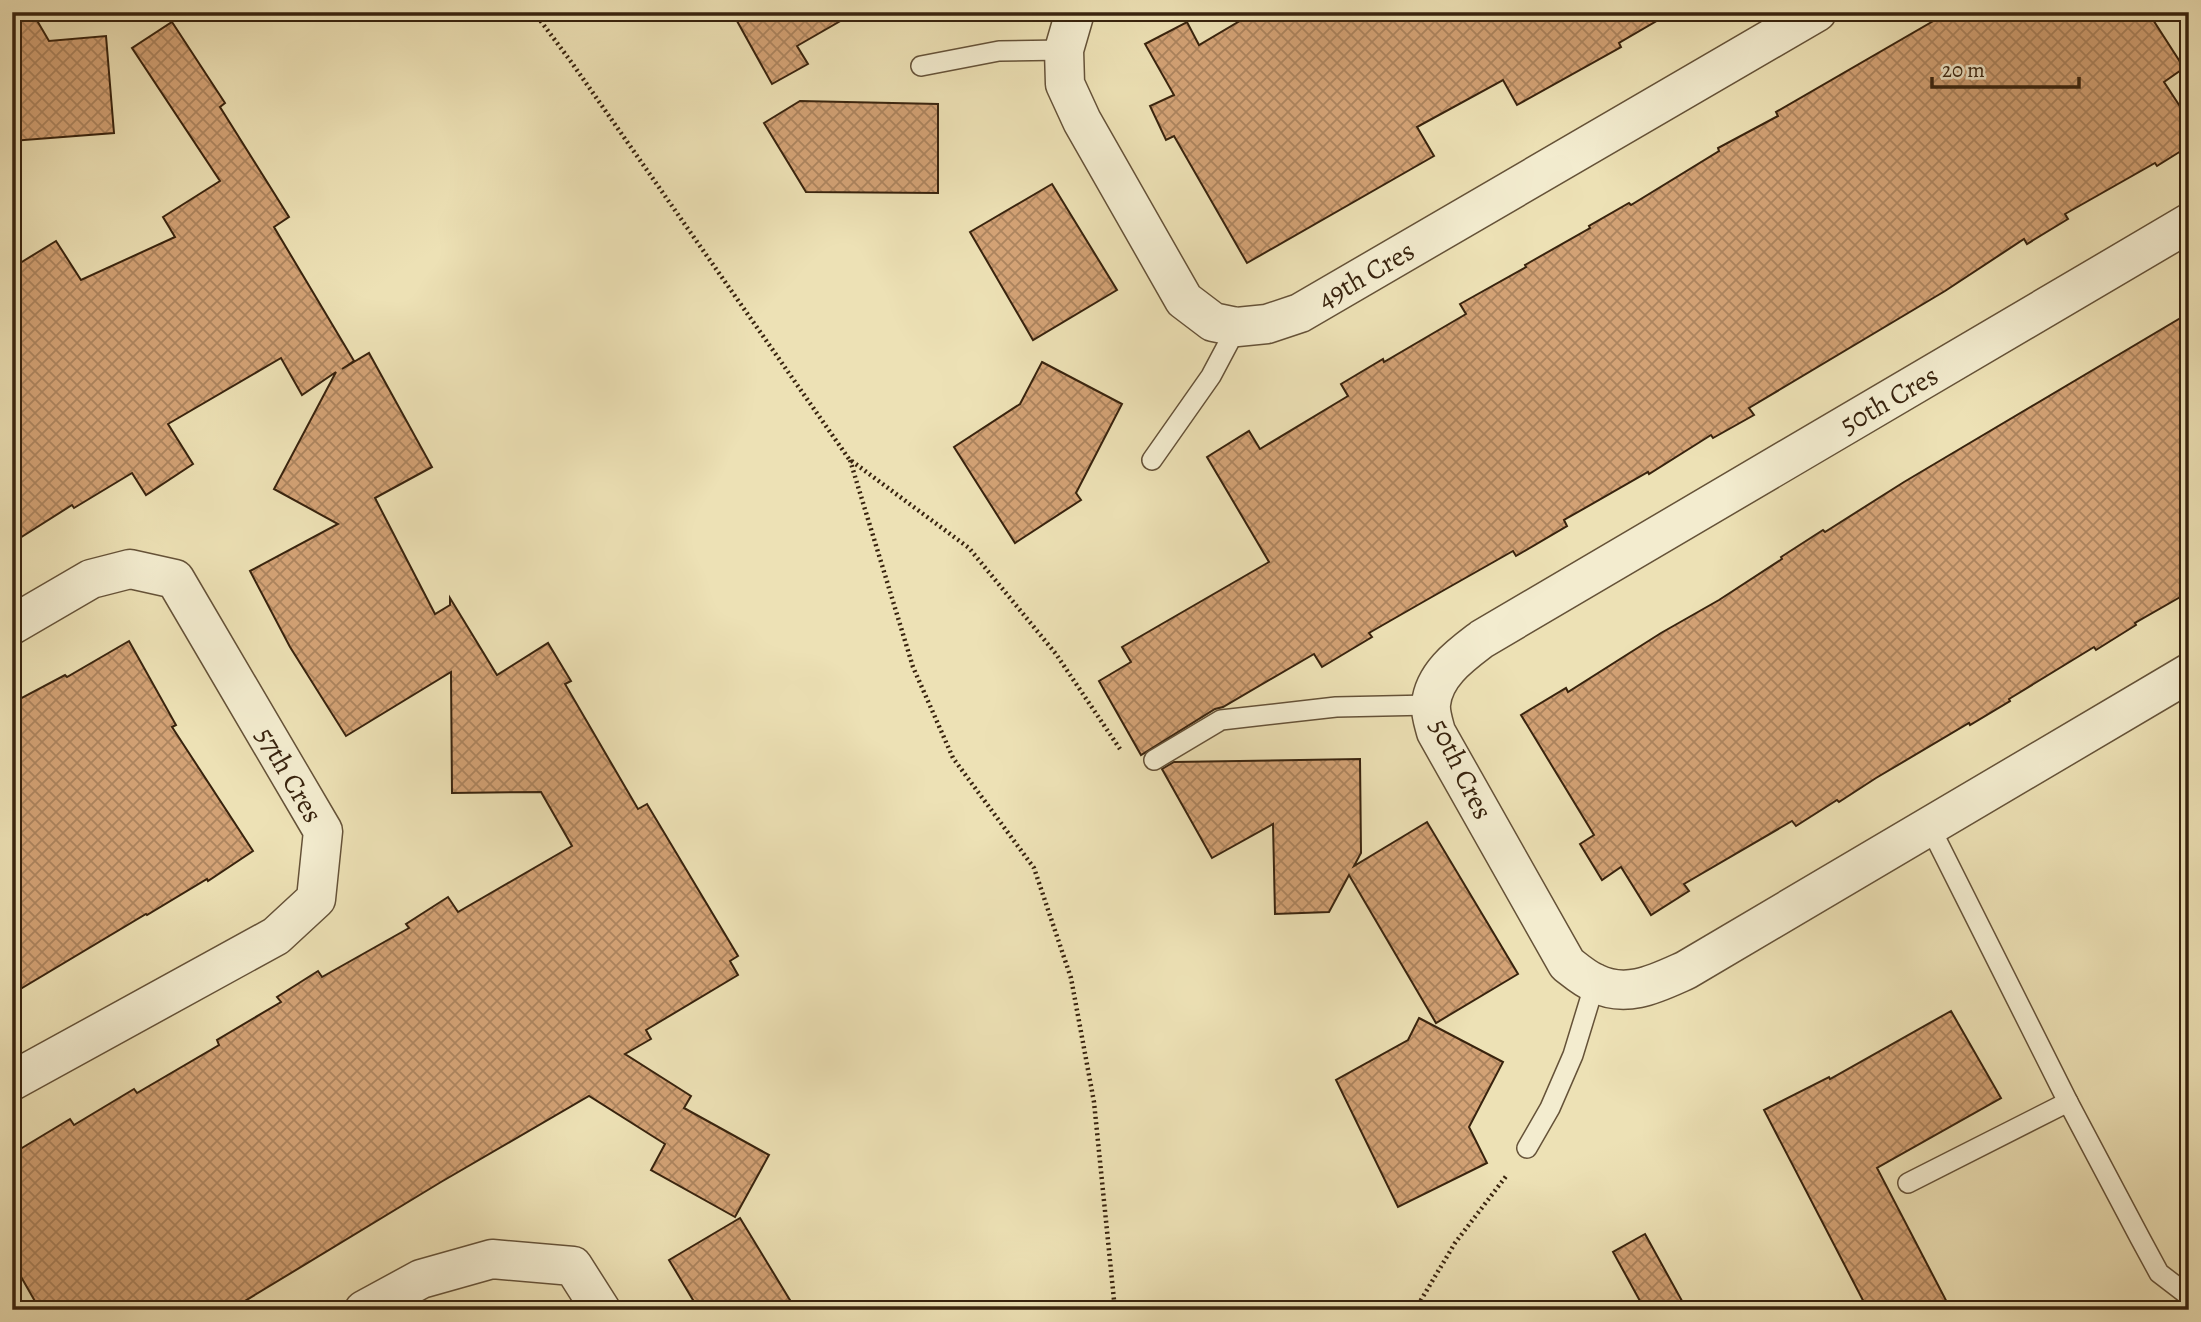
<svg xmlns="http://www.w3.org/2000/svg" width="2201" height="1322" font-family="Alegreya,serif">
<style>
.building{fill:url(#building-cross-hatch);stroke:#38230e;stroke-width:2}
.lines{fill:none;stroke-linecap:round;stroke-linejoin:round}
.lane-casing{stroke:#655238;stroke-width:22}
.street-casing{stroke:#655238;stroke-width:41}
.path{stroke:#38230e;stroke-width:4.5;stroke-dasharray:2 3.5;stroke-linecap:butt}
.lane{stroke:#f3eccf;stroke-width:19}
.street{stroke:#f3eccf;stroke-width:38}
.labels{text-anchor:middle;dominant-baseline:central;stroke-width:5;stroke-linejoin:round;paint-order:stroke}
.street-label{font-size:28px;fill:#38230e;stroke:#f3eccf}
</style>
<defs>
<pattern id="building-cross-hatch" width="8" height="8" patternUnits="userSpaceOnUse" patternTransform="scale(1.75)"><rect width="8" height="8" fill="#d3a275"/><path d="M0 0l8 8M0 8l8-8" fill="none" stroke="#ac845e"/></pattern>
</defs>
<rect width="100%" height="100%" fill="#ede1b5"/>
<filter id="stains"><feTurbulence type="fractalNoise" baseFrequency=".00286" numOctaves="4"/><feColorMatrix values="0 0 0 0 .2 0 0 0 0 .09 0 0 0 0 .02 0 0 0 .5 -.17"/></filter>
<radialGradient id="worn" r=".72"><stop offset=".6" stop-color="#630" stop-opacity="0"/><stop offset="1" stop-color="#630" stop-opacity=".3"/></radialGradient>
<g class="building">
<polygon points="12,12 32,12 49,41 106,36 114,133 12,141"/>
<polygon points="732,12 856,12 797,46 808,64 772,84"/>
<polygon points="1255,12 1672,12 1619,43 1621,47 1517,105 1503,80 1417,127 1434,156 1247,263 1174,136 1166,140 1150,106 1174,95 1145,44 1187,22 1199,45"/>
<polygon points="1949,12 2148,12 2184,68 2164,82 2189,120 2189,146 2157,166 2155,163 2065,214 2068,219 2027,244 2024,239 1945,291 1749,408 1754,415 1713,438 1711,435 1649,474 1648,472 1564,520 1567,526 1516,556 1513,551 1423,602 1369,633 1372,637 1322,667 1314,654 1223,707 1215,709 1141,755 1099,681 1131,662 1122,647 1269,562 1207,457 1249,431 1260,449 1348,396 1341,384 1383,359 1384,362 1466,314 1460,304 1526,267 1525,265 1590,228 1589,226 1629,203 1631,205 1719,151 1718,148 1778,116 1776,112"/>
<polygon points="172,22 225,103 220,107 289,217 274,227 354,361 342,369 369,353 432,467 375,498 435,614 450,605 450,598 497,675 548,643 571,681 565,684 638,809 647,804 738,956 730,961 738,975 646,1030 651,1039 625,1054 691,1096 684,1108 769,1155 735,1217 651,1170 665,1144 589,1096 441,1182 230,1310 40,1310 12,1261 12,1154 70,1119 74,1125 134,1089 137,1093 219,1045 217,1040 281,1002 277,997 318,971 322,977 409,928 406,924 448,897 458,912 572,846 541,792 452,793 451,672 346,736 290,647 250,571 338,524 274,489 336,372 302,395 281,358 168,424 193,464 146,495 132,473 74,508 72,505 12,543 12,268 56,241 81,280 175,237 163,217 220,181 132,48"/>
<polygon points="800,101 938,104 938,193 806,192 764,123"/>
<polygon points="1052,184 1117,290 1033,340 970,232"/>
<polygon points="2189,313 2189,592 2135,623 2136,625 2096,650 2094,647 2009,699 2010,701 1970,725 1969,723 1876,778 1839,802 1837,800 1796,826 1792,821 1684,884 1689,891 1651,915 1621,867 1602,880 1580,844 1594,835 1521,715 1566,688 1568,692 1661,633 1719,600 1782,559 1781,557 1823,530 1825,532 1904,482"/>
<polygon points="1042,362 1122,404 1076,493 1081,500 1015,543 954,447 1020,404"/>
<polygon points="129,641 176,725 172,727 253,851 208,881 207,879 147,915 146,914 12,994 12,703 65,675 67,677"/>
<polygon points="1360,759 1361,853 1354,866 1427,822 1518,974 1436,1023 1349,875 1329,912 1275,914 1273,824 1212,858 1162,769 1174,762"/>
<polygon points="1951,1011 2001,1098 1877,1168 1951,1310 1868,1310 1764,1110 1829,1077 1830,1079"/>
<polygon points="1419,1018 1503,1062 1469,1127 1487,1163 1398,1207 1336,1080 1408,1040"/>
<polygon points="740,1218 796,1310 699,1310 669,1260"/>
<polygon points="1645,1234 1687,1310 1645,1310 1613,1252"/>
</g>
<g class="lines">
<g class="lane-casing">
<g id="lane">
<polyline points="921,66 999,51 1064,50"/>
<polyline points="1152,460 1211,376 1237,327"/>
<polyline points="1154,760 1221,720 1336,707 1430,705"/>
<polyline points="1930,827 2068,1102 2140,1238 2159,1273 2189,1296"/>
<polyline points="1527,1148 1550,1108 1573,1055 1595,983"/>
<polyline points="1908,1183 2068,1102"/>
</g>
</g>
<g class="street-casing">
<g id="street">
<polyline points="1075,12 1064,50 1065,84 1082,121 1184,300 1213,322 1237,327 1267,324 1300,313 1817,12"/>
<path d="M2189 223 1482 639C1461 655 1434 674 1431 704 1430 713 1434 724 1436 732L1567 964C1576 971 1585 979 1595 983 1627 999 1657 983 1686 970L2189 673"/>
<polyline points="12,625 91,579 130,569 175,579 323,831 316,899 276,936 12,1081"/>
<polyline points="364,1310 421,1279 492,1259 573,1266 601,1310"/>
</g>
</g>
<g class="path">
<polyline points="534,12 572,63 849,459 969,548 1056,654 1120,749"/>
<polyline points="850,460 913,667 953,758 1034,868 1071,978 1094,1102 1115,1310"/>
<polyline points="1415,1310 1455,1243 1507,1175"/>
</g>
<use href="#lane" class="lane"/>
<use href="#street" class="street"/>
</g>
<g class="labels">
<g class="street-label">
<text transform="translate(1366 275) rotate(-30)">49th Cres</text>
<text transform="translate(1889 400) rotate(-30)">50th Cres</text>
<text transform="translate(1461 769) rotate(64)">50th Cres</text>
<text transform="translate(289 775) rotate(60)">57th Cres</text>
</g>
</g>
<rect width="2201" height="1322" fill="none" stroke="#ede1b5" stroke-width="42"/>
<rect x="14" y="14" width="2173" height="1294" fill="none" stroke="#38230e" stroke-width="3.5"/>
<rect x="21" y="21" width="2159" height="1280" fill="none" stroke="#38230e" stroke-width="2"/>
<path d="M1932 77v10h147v-10" fill="none" stroke="#38230e" stroke-width="3.5"/>
<text x="1942" y="77" font-size="21" fill="#38230e" stroke="#f3eccf" stroke-width="5" paint-order="stroke">20 m</text>
<rect width="100%" height="100%" filter="url(#stains)"/>
<rect width="100%" height="100%" fill="url(#worn)"/>
</svg>
